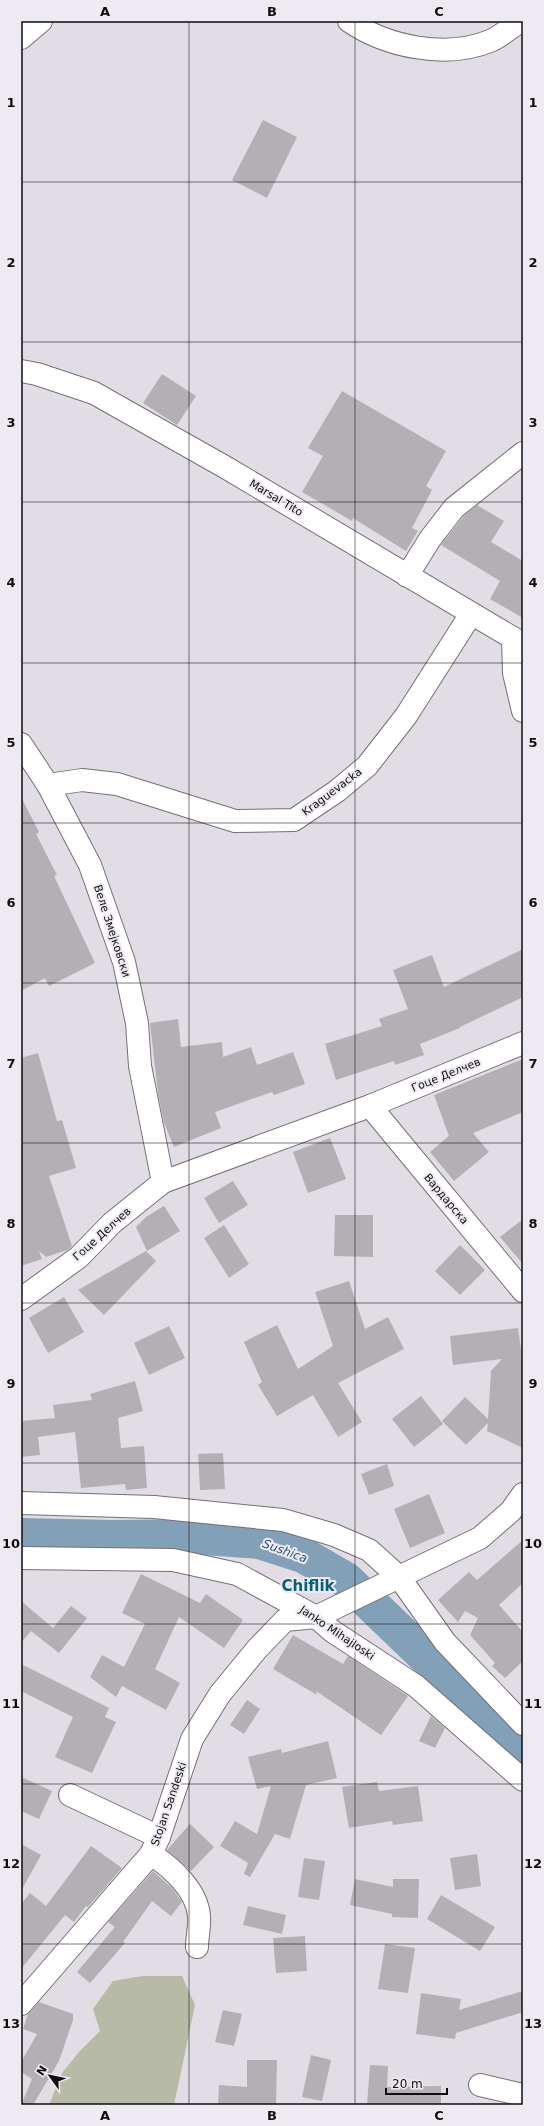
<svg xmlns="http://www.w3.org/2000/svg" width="544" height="2126" font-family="'DejaVu Sans',sans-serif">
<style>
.green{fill:#b7baa4}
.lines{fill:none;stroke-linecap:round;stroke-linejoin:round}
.river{stroke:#82a0b8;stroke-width:36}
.building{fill:#b4aeb5}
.minor-casing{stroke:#747077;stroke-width:24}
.minor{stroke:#fff;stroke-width:22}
.grid{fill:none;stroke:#0e0d0f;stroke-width:1;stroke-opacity:0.55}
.labels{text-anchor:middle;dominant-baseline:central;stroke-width:4;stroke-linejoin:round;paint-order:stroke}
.street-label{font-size:11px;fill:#0e0d0f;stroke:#efeaf2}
.water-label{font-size:12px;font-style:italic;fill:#245679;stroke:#efeaf2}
.district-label{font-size:15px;font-weight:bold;fill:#076074;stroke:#efeaf2}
.neatline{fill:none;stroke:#0e0d0f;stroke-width:1.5}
.grid-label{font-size:13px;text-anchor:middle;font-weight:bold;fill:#0e0d0f}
</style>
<rect width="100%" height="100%" fill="#e2dde5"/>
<polygon class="green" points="142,1976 182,1976 195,2005 174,2105 49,2105 62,2073 79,2052 100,2031 93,2009 113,1981"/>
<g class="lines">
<polyline class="river" points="21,1536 112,1538 204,1537 259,1541 303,1555 346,1580 523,1750"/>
</g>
<g class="building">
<polygon points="263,120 297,137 267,198 232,180"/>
<polygon points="162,374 196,396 177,425 143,403"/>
<polygon points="342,391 446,451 426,486 432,490 412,528 418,531 406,551 353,518 352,521 302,492 323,456 308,448"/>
<polygon points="477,505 504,521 491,542 523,561 523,618 490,599 500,581 441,545 463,517"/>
<polygon points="21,797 39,832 36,834 57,875 54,876 95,963 49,986 45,978 21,991"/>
<polygon points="523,949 523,997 460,1027 460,1028 420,1044 424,1055 395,1065 394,1061 336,1080 325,1044 382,1026 379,1019 408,1009 393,970 432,955 444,987"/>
<polygon points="178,1019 181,1047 222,1042 223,1057 251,1047 257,1065 293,1052 305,1084 274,1095 272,1092 215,1112 221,1128 174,1147 164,1123 158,1093 150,1023"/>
<polygon points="38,1053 57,1121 62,1120 76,1168 49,1176 72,1246 67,1250 46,1257 39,1251 42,1259 21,1266 21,1058"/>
<polygon points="523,1059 523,1112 473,1133 489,1152 454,1181 430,1152 449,1136 434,1095"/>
<polygon points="330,1138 346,1179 308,1193 293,1152"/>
<polygon points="233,1181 248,1205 219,1223 204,1198"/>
<polygon points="164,1206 180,1231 147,1251 136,1227 146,1217"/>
<polygon points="335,1215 373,1215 373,1257 334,1256"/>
<polygon points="523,1219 523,1264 500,1237"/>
<polygon points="224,1225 249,1264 229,1278 204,1238"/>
<polygon points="460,1245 485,1270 460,1295 435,1271"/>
<polygon points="146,1251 156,1261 104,1315 78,1290"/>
<polygon points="349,1281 365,1329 388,1317 404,1349 338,1383 362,1422 338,1437 313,1395 277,1416 258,1385 262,1382 244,1342 277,1325 298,1369 333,1346 315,1292"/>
<polygon points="64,1297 84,1332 48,1353 29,1318"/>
<polygon points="169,1326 185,1358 149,1375 134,1343"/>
<polygon points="518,1328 523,1365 523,1448 487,1431 488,1423 466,1445 442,1421 465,1397 488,1419 491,1371 502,1359 453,1365 450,1336"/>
<polygon points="135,1381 143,1411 118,1418 121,1448 144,1446 147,1488 126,1490 125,1484 81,1488 75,1432 38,1437 40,1455 21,1457 21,1421 55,1418 53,1405 92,1400 90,1394"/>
<polygon points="421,1396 443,1424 414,1447 392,1419"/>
<polygon points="223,1453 225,1489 200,1490 198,1454"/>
<polygon points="387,1464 394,1486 369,1495 361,1474"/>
<polygon points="429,1494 445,1533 410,1548 394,1509"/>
<polygon points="523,1540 523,1583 499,1605 523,1632 523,1661 505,1678 492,1666 495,1663 470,1635 478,1618 465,1611 458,1622 438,1600 469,1572 477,1580"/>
<polygon points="141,1574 200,1603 206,1594 243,1620 224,1648 179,1617 155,1669 180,1683 166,1710 122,1686 116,1697 90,1677 102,1655 124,1667 145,1624 122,1613"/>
<polygon points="21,1601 53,1628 71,1606 87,1618 59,1653 31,1631 21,1643"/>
<polygon points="293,1635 343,1664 348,1656 408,1696 381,1735 316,1691 317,1695 273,1669"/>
<polygon points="21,1664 109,1708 105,1717 116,1722 92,1773 55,1757 73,1717 21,1691"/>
<polygon points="247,1700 260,1709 244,1734 230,1725"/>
<polygon points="431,1716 445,1728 435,1748 419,1741"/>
<polygon points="328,1741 337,1778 306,1785 290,1839 275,1834 250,1877 244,1874 248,1863 220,1846 235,1821 257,1834 271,1786 257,1789 248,1757 281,1749 282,1753"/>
<polygon points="21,1777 52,1791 39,1819 21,1811"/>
<polygon points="377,1782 379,1791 418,1786 423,1821 393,1825 392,1821 349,1828 342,1787"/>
<polygon points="190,1824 214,1847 191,1871 167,1850"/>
<polygon points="21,1844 41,1855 21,1891"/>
<polygon points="91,1846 122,1868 88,1907 86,1906 74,1922 65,1915 21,1969 21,1904 30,1893 46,1906"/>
<polygon points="477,1854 481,1886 455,1890 450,1858"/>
<polygon points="304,1858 325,1861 319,1900 298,1897"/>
<polygon points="153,1871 172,1888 182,1902 171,1916 152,1901 123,1942 125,1943 90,1983 77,1972 115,1927 108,1922"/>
<polygon points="355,1879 393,1887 393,1879 419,1879 418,1918 392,1917 392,1914 350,1905"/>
<polygon points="441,1895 495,1927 480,1951 427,1919"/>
<polygon points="248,1906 286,1915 282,1934 243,1925"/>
<polygon points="305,1936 307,1971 276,1973 273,1938"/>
<polygon points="385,1944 415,1948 408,1993 378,1989"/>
<polygon points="523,1991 523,2012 456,2033 455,2039 416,2034 421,1993 461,1999 459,2010"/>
<polygon points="39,2002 73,2014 73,2020 59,2061 33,2105 21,2105 32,2079 21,2072 21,2062 37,2034 23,2029 28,2014"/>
<polygon points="223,2010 242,2014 234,2046 215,2042"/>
<polygon points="311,2055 331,2060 322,2101 302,2097"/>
<polygon points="247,2060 277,2060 276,2105 218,2105 219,2085 247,2087"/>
<polygon points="370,2065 388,2066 387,2087 441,2086 441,2105 367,2105"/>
</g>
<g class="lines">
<g class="minor-casing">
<g id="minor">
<path d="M349 21C387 47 446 59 490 41 500 37 511 27 521 21"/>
<polyline points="21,38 41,21"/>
<polyline points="21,371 37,374 94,393 225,467 523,644"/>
<polyline points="407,576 430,539 454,508 523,453"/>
<polyline points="513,639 514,673 523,711"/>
<polyline points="21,744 48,785 90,865 124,962 137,1023 140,1066 163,1182"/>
<polyline points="48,785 82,780 117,784 235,821 294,820 337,791 367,766 406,716 471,614"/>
<polyline points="370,1106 523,1291"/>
<polyline points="21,1299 79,1257 112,1223 163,1182 370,1106 523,1043"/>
<polyline points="21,1503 154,1507 283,1520 334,1535 369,1550 399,1577 445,1642 523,1724"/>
<polyline points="21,1558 173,1560 237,1574 316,1617 332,1631 416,1686 523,1780"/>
<polyline points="70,1795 159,1837"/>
<path d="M151 1854C171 1867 197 1890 199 1916 200 1926 197 1937 197 1947"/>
<polyline points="21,2004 151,1854 159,1837 192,1739 220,1694 257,1649 285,1620 316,1617 480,1538 511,1511 523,1494"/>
<polyline points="480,2085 523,2095"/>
</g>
</g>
<use href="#minor" class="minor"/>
</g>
<path class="grid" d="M189 21V2105M355 21V2105M21 182H523M21 342H523M21 502H523M21 663H523M21 823H523M21 983H523M21 1143H523M21 1303H523M21 1463H523M21 1624H523M21 1784H523M21 1944H523"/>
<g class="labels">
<g class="street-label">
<text transform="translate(276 498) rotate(31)">Marsal Tito</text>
<text transform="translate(332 792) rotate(-37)">Kraguevacka</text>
<text transform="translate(112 931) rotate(72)">Веле Змејковски</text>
<text transform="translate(446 1075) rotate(-22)">Гоце Делчев</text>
<text transform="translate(446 1199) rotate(50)">Вардарска</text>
<text transform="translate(102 1234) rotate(-42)">Гоце Делчев</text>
<text transform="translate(337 1633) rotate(34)">Janko Mihajloski</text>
<text transform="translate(169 1804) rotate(-71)">Stojan Sandeski</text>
</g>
<g class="water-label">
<text transform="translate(285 1551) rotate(20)">Sushica</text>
</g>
<g class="district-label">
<text x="308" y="1586">Chiflik</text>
</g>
</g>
<rect width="544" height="2126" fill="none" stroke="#efeaf2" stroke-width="44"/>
<g transform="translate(50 2076) rotate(303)" stroke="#efeaf2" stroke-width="3" paint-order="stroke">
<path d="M0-3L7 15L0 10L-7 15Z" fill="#0e0d0f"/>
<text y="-6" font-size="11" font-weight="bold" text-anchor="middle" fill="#0e0d0f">N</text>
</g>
<path d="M386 2088v6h61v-6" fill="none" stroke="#0e0d0f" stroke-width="2"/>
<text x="392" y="2088" font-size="12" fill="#0e0d0f" stroke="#efeaf2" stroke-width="3" paint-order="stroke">20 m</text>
<rect x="22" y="22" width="500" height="2082" class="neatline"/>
<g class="grid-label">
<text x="105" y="16">A</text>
<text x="272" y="16">B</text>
<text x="439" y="16">C</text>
<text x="11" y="107">1</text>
<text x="533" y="107">1</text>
<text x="11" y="267">2</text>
<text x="533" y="267">2</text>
<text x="11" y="427">3</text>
<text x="533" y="427">3</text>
<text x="11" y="587">4</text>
<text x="533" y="587">4</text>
<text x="11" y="747">5</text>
<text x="533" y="747">5</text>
<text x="11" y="907">6</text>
<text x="533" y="907">6</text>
<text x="11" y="1068">7</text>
<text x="533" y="1068">7</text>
<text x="11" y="1228">8</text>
<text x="533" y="1228">8</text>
<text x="11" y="1388">9</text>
<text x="533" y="1388">9</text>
<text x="11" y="1548">10</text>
<text x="533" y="1548">10</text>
<text x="11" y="1708">11</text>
<text x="533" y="1708">11</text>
<text x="11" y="1868">12</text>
<text x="533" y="1868">12</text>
<text x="11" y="2028">13</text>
<text x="533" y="2028">13</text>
<text x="105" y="2120">A</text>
<text x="272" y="2120">B</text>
<text x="439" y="2120">C</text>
</g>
</svg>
